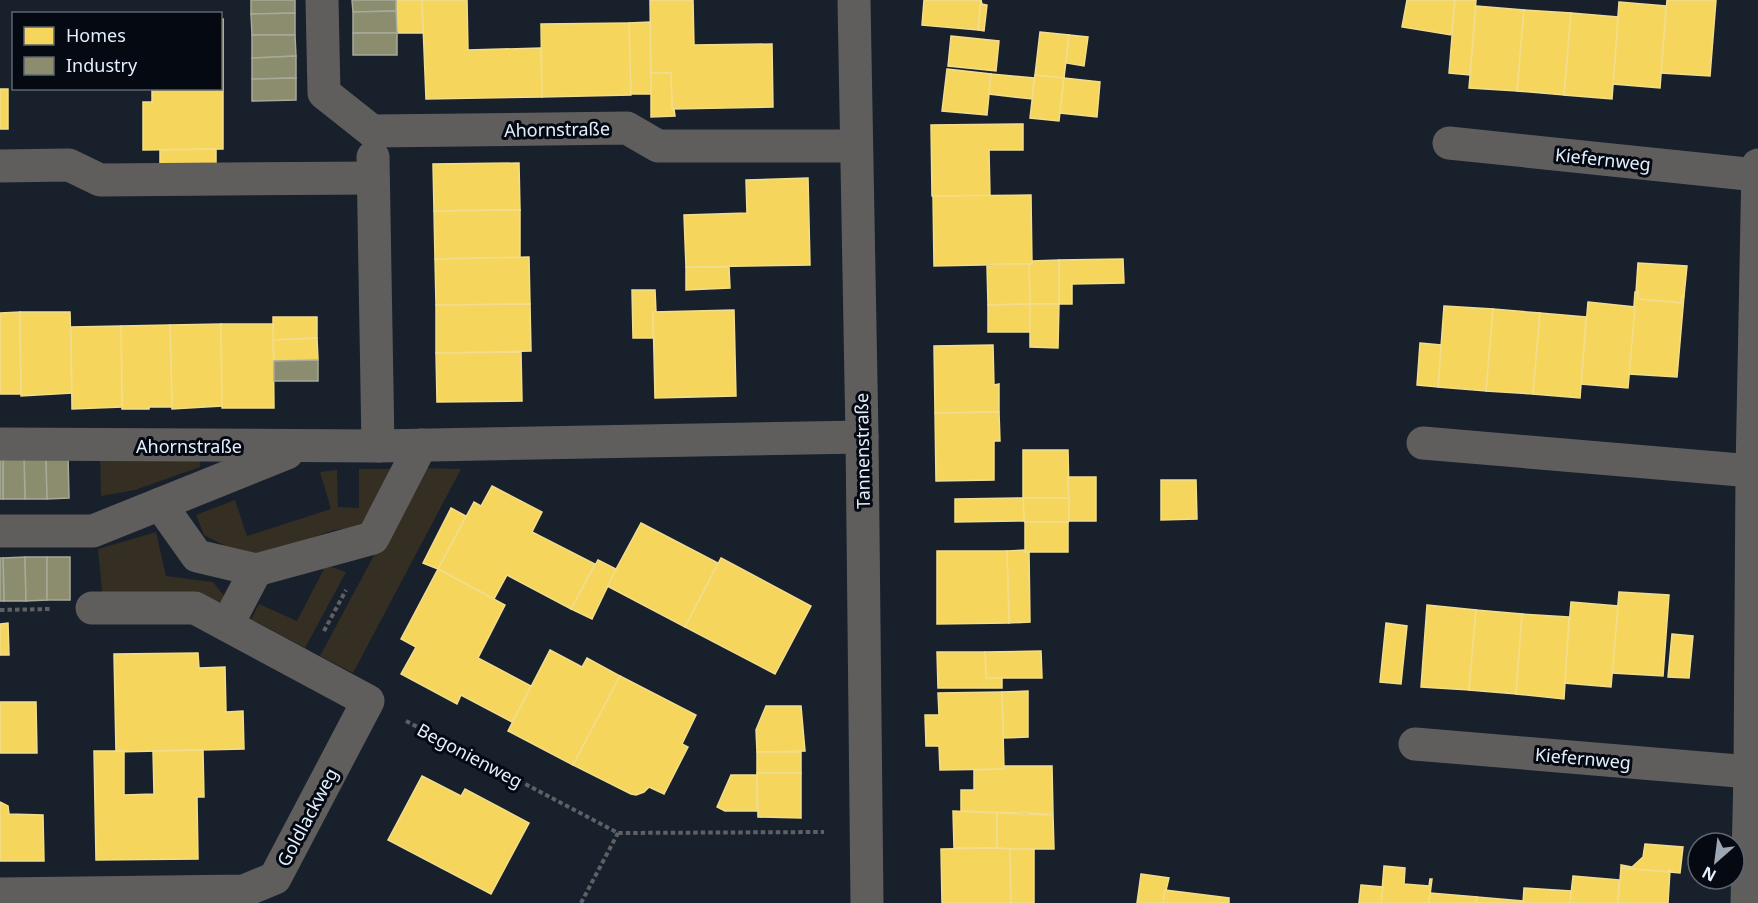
<svg xmlns="http://www.w3.org/2000/svg" width="1758" height="903" font-family="'Noto Sans',sans-serif">
<style>
.green{fill:#352e22}
.homes{fill:#f6d55c;stroke:#f1dd8d;stroke-width:1.5}
.industry{fill:#8c8c6e;stroke:#a6aa99;stroke-width:1.5}
.lines{fill:none;stroke-linecap:round;stroke-linejoin:round}
.path{stroke:#5e6063;stroke-width:4;stroke-dasharray:4.5 3;stroke-linecap:butt}
.minor{stroke:#5f5e5c;stroke-width:33}
.labels{text-anchor:middle;dominant-baseline:central;stroke-width:6;stroke-linejoin:round;paint-order:stroke}
.street-label{font-size:18px;fill:#e4effe;stroke:#040912}
</style>
<rect width="100%" height="100%" fill="#18202c"/>
<g class="green">
<polygon points="100,453 199,453 200,467 135,490 101,496"/>
<polygon points="421,468 461,469 353,673 320,656"/>
<polygon points="359,469 401,469 370,526 334,530 251,559 204,535 196,515 235,500 247,536 331,509 320,472 337,470 338,507 359,508"/>
<polygon points="156,532 166,576 213,582 225,597 221,602 198,597 103,600 98,549"/>
<polygon points="326,565 346,572 305,648 251,619 259,604 297,621"/>
</g>
<g class="homes">
<polygon points="396,0 422,0 423,33 397,33"/>
<polygon points="422,0 467,0 468,50 541,48 542,97 426,99"/>
<polygon points="650,0 693,0 694,45 772,44 773,107 672,109 671,73 651,73"/>
<polygon points="924,0 981,0 978,30 922,25"/>
<polygon points="981,0 982,4 987,5 984,31 978,30"/>
<polygon points="1407,0 1455,0 1451,35 1402,27"/>
<polygon points="1455,0 1476,0 1470,75 1449,73"/>
<polygon points="1667,0 1716,0 1710,76 1661,73"/>
<polygon points="1619,2 1666,6 1660,88 1613,84"/>
<polygon points="1476,6 1524,10 1517,91 1469,88"/>
<polygon points="1524,10 1571,13 1564,95 1517,91"/>
<polygon points="1571,13 1618,17 1612,99 1564,95"/>
<polygon points="220,19 223,19 223,149 143,150 143,102 152,102 152,88 220,88"/>
<polygon points="650,22 651,94 630,94 629,23"/>
<polygon points="629,23 631,95 542,97 541,24"/>
<polygon points="1040,32 1069,35 1064,78 1035,75"/>
<polygon points="1069,35 1088,37 1084,66 1066,63"/>
<polygon points="951,36 999,41 996,71 948,66"/>
<polygon points="947,69 991,74 987,115 942,111"/>
<polygon points="651,73 671,73 672,109 674,109 675,116 651,117"/>
<polygon points="991,74 1034,78 1032,99 989,94"/>
<polygon points="1035,75 1064,78 1059,121 1030,118"/>
<polygon points="1064,78 1100,82 1097,117 1060,113"/>
<rect x="0" y="89" width="8" height="40"/>
<polygon points="1023,124 1023,150 989,150 990,196 932,196 931,125"/>
<polygon points="216,149 216,170 160,171 160,150"/>
<polygon points="519,163 520,210 434,211 433,164"/>
<polygon points="808,178 810,265 686,267 684,215 747,213 746,180"/>
<polygon points="1031,195 1032,264 934,266 933,196"/>
<polygon points="520,210 520,258 435,259 434,211"/>
<polygon points="529,257 530,304 436,305 435,259"/>
<polygon points="1123,259 1124,283 1072,284 1072,304 1059,304 1059,260"/>
<polygon points="1059,260 1059,304 1030,304 1029,264 1032,264 1032,261"/>
<polygon points="1638,263 1687,266 1684,296 1682,296 1681,303 1638,299 1638,292 1636,292"/>
<polygon points="994,264 1029,264 1030,304 988,305 987,266 993,266"/>
<polygon points="686,267 729,267 730,288 686,290"/>
<polygon points="632,290 655,290 656,312 653,312 653,338 633,338"/>
<polygon points="1635,292 1638,292 1638,299 1681,303 1682,296 1684,296 1677,377 1629,374"/>
<polygon points="1588,302 1635,307 1628,388 1581,384"/>
<polygon points="530,304 531,351 436,353 436,305"/>
<polygon points="1030,304 1030,332 988,332 988,305"/>
<polygon points="1030,304 1059,304 1058,348 1030,347"/>
<polygon points="1444,306 1493,309 1486,391 1438,387"/>
<polygon points="1493,309 1540,313 1533,394 1486,391"/>
<polygon points="734,310 736,396 655,398 653,312"/>
<polygon points="20,312 21,394 0,394 0,313"/>
<polygon points="20,312 70,312 72,393 21,396"/>
<polygon points="1540,313 1586,317 1580,398 1533,394"/>
<polygon points="273,317 317,317 317,338 273,340"/>
<polygon points="221,324 222,406 172,409 170,325"/>
<polygon points="221,324 273,324 274,408 222,408"/>
<polygon points="170,325 172,407 149,407 149,409 122,409 121,326"/>
<polygon points="121,326 122,407 72,409 71,327"/>
<polygon points="317,338 318,360 274,361 273,340"/>
<polygon points="1420,343 1441,345 1438,387 1417,385"/>
<polygon points="993,345 994,385 999,384 999,412 935,413 934,346"/>
<polygon points="521,352 522,401 437,402 436,353"/>
<polygon points="999,412 1000,441 994,441 994,480 936,481 935,413"/>
<polygon points="1023,450 1068,450 1069,498 1023,498"/>
<polygon points="1068,477 1096,477 1096,521 1069,521"/>
<polygon points="1161,480 1196,480 1197,519 1161,520"/>
<polygon points="492,486 542,512 532,532 595,564 571,609 507,575 494,599 438,569 474,502 481,506"/>
<polygon points="1023,498 1069,498 1069,521 1068,522 1025,522 1024,521"/>
<polygon points="1023,498 1024,521 955,522 955,499"/>
<polygon points="451,508 466,516 438,569 423,563"/>
<rect x="1025" y="522" width="43" height="30"/>
<polygon points="641,523 718,563 685,627 607,586"/>
<polygon points="1025,550 1025,552 1029,552 1030,622 1009,623 1007,551"/>
<polygon points="937,551 1007,551 1009,623 937,624"/>
<polygon points="721,558 811,606 775,674 685,627"/>
<polygon points="598,560 616,569 592,619 571,609"/>
<polygon points="438,569 505,605 478,658 531,686 512,722 461,695 457,704 401,674 416,647 401,639"/>
<polygon points="1619,592 1669,595 1663,676 1612,673"/>
<polygon points="1571,602 1618,606 1611,687 1564,683"/>
<polygon points="1427,605 1476,610 1469,690 1421,687"/>
<polygon points="1476,610 1522,614 1516,694 1469,690"/>
<polygon points="1522,614 1569,617 1564,699 1516,694"/>
<polygon points="8,623 9,655 0,655 0,624"/>
<polygon points="1386,623 1407,626 1401,684 1380,682"/>
<polygon points="1672,634 1693,636 1689,678 1668,677"/>
<polygon points="550,650 582,667 587,658 620,676 573,765 508,731"/>
<polygon points="1041,651 1042,678 986,678 985,652"/>
<polygon points="937,652 985,652 986,678 1002,678 1002,688 938,688"/>
<polygon points="198,653 199,668 225,667 226,712 243,711 244,749 116,752 114,654"/>
<polygon points="620,676 696,715 682,744 688,747 664,794 649,787 644,792 636,795 631,794 573,765"/>
<polygon points="1028,691 1028,737 1003,738 1002,692"/>
<polygon points="1002,692 1004,769 940,770 939,746 926,746 925,715 939,715 938,693"/>
<polygon points="0,702 36,702 37,753 0,753"/>
<polygon points="766,706 801,706 805,751 757,752 756,730"/>
<polygon points="203,750 204,797 197,797 198,859 96,860 94,751 124,751 124,795 154,794 153,751"/>
<rect x="757" y="752" width="44" height="21"/>
<polygon points="1004,766 1052,766 1053,814 961,811 961,790 974,790 974,770 1004,769"/>
<polygon points="757,773 801,773 801,818 758,817"/>
<polygon points="731,775 757,775 757,811 725,811 717,807"/>
<polygon points="422,776 461,796 465,789 529,823 491,894 388,840"/>
<polygon points="0,802 8,806 9,814 43,815 44,861 0,861"/>
<polygon points="953,811 997,813 997,848 954,848"/>
<polygon points="997,813 1053,815 1054,849 1010,849 997,848"/>
<polygon points="1645,844 1683,847 1680,873 1670,872 1670,870 1669,870 1668,872 1621,868 1621,865 1632,867 1643,857"/>
<polygon points="997,848 1010,849 1011,903 942,903 941,849"/>
<polygon points="1010,849 1034,849 1034,903 1011,903"/>
<polygon points="1384,866 1405,868 1404,884 1429,886 1430,879 1432,879 1429,903 1381,903"/>
<polygon points="1621,868 1668,872 1669,870 1670,870 1668,903 1618,903"/>
<polygon points="1141,874 1169,878 1163,903 1137,903"/>
<polygon points="1573,876 1619,880 1618,903 1570,903"/>
<polygon points="1361,885 1383,887 1381,903 1359,903"/>
<polygon points="1524,888 1571,891 1570,903 1523,903"/>
<polygon points="1165,890 1229,898 1229,903 1163,903"/>
<polygon points="1430,893 1477,897 1476,903 1429,903"/>
<polygon points="1477,897 1523,901 1523,903 1476,903"/>
</g>
<g class="industry">
<polygon points="251,0 295,0 295,13 251,14"/>
<polygon points="352,0 396,0 396,11 353,12"/>
<polygon points="396,11 397,33 353,33 353,12"/>
<polygon points="295,13 295,35 252,35 251,14"/>
<rect x="353" y="33" width="44" height="22"/>
<polygon points="252,35 295,35 296,56 252,58"/>
<polygon points="296,56 296,78 252,79 252,58"/>
<polygon points="296,78 296,100 252,101 252,79"/>
<polygon points="318,360 318,381 274,381 274,361"/>
<polygon points="24,455 46,455 47,499 25,499"/>
<polygon points="24,455 25,499 3,499 3,456"/>
<polygon points="46,455 68,455 69,498 47,499"/>
<rect x="0" y="456" width="3" height="43"/>
<polygon points="25,557 26,601 4,601 3,558"/>
<polygon points="25,557 47,557 47,600 26,601"/>
<rect x="47" y="557" width="23" height="43"/>
<polygon points="0,558 3,558 4,601 0,601"/>
</g>
<g class="lines">
<g class="path">
<polyline points="0,610 50,609"/>
<polyline points="324,631 346,590"/>
<polyline points="406,721 618,833 824,832"/>
<polyline points="581,903 618,833"/>
</g>
<g class="minor">
<polyline points="322,0 324,93 372,131"/>
<polyline points="854,0 862,437 867,903"/>
<polyline points="372,131 627,128 658,146 855,146"/>
<polyline points="1449,143 1757,175"/>
<polyline points="373,157 378,446"/>
<polyline points="0,166 69,165 100,180 373,178"/>
<polyline points="1423,443 1752,471"/>
<polyline points="0,444 378,446 862,437"/>
<polyline points="160,504 197,556 256,570 373,538 421,445"/>
<polyline points="0,531 93,531 287,453"/>
<polyline points="227,625 256,570"/>
<polyline points="1415,744 1750,772"/>
<polyline points="0,894 244,891 275,878 368,701 195,608 92,608"/>
<polyline points="1747,903 1750,772 1752,471 1758,165"/>
</g>
</g>
<g class="labels">
<g class="street-label">
<text transform="translate(557 129) rotate(-1)">Ahornstraße</text>
<text transform="translate(1603 159) rotate(6)">Kiefernweg</text>
<text x="189" y="446">Ahornstraße</text>
<text transform="translate(862 451) rotate(-91)">Tannenstraße</text>
<text transform="translate(470 755) rotate(28)">Begonienweg</text>
<text transform="translate(1583 758) rotate(5)">Kiefernweg</text>
<text transform="translate(307 817) rotate(-62)">Goldlackweg</text>
</g>
</g>
<rect x="12" y="12" width="210" height="78" fill="#040912" stroke="#5e6570" stroke-width="1.5"/>
<rect x="24" y="27" width="30" height="18" fill="#f6d55c" stroke="#5e6570" stroke-width="1.5"/>
<text x="66" y="42" font-size="18" fill="#e4effe">Homes</text>
<rect x="24" y="57" width="30" height="18" fill="#8c8c6e" stroke="#5e6570" stroke-width="1.5"/>
<text x="66" y="72" font-size="18" fill="#e4effe">Industry</text>
<g transform="translate(1716 861) rotate(208)"><circle r="28" fill="#040912" stroke="#5e6570" stroke-width="1.5"/>
<path d="M0-4.5L10 22L0 15L-10 22Z" fill="#9da7b4"/>
<text y="-9" font-size="16" font-weight="bold" text-anchor="middle" fill="#e4effe">N</text>
</g>
</svg>
